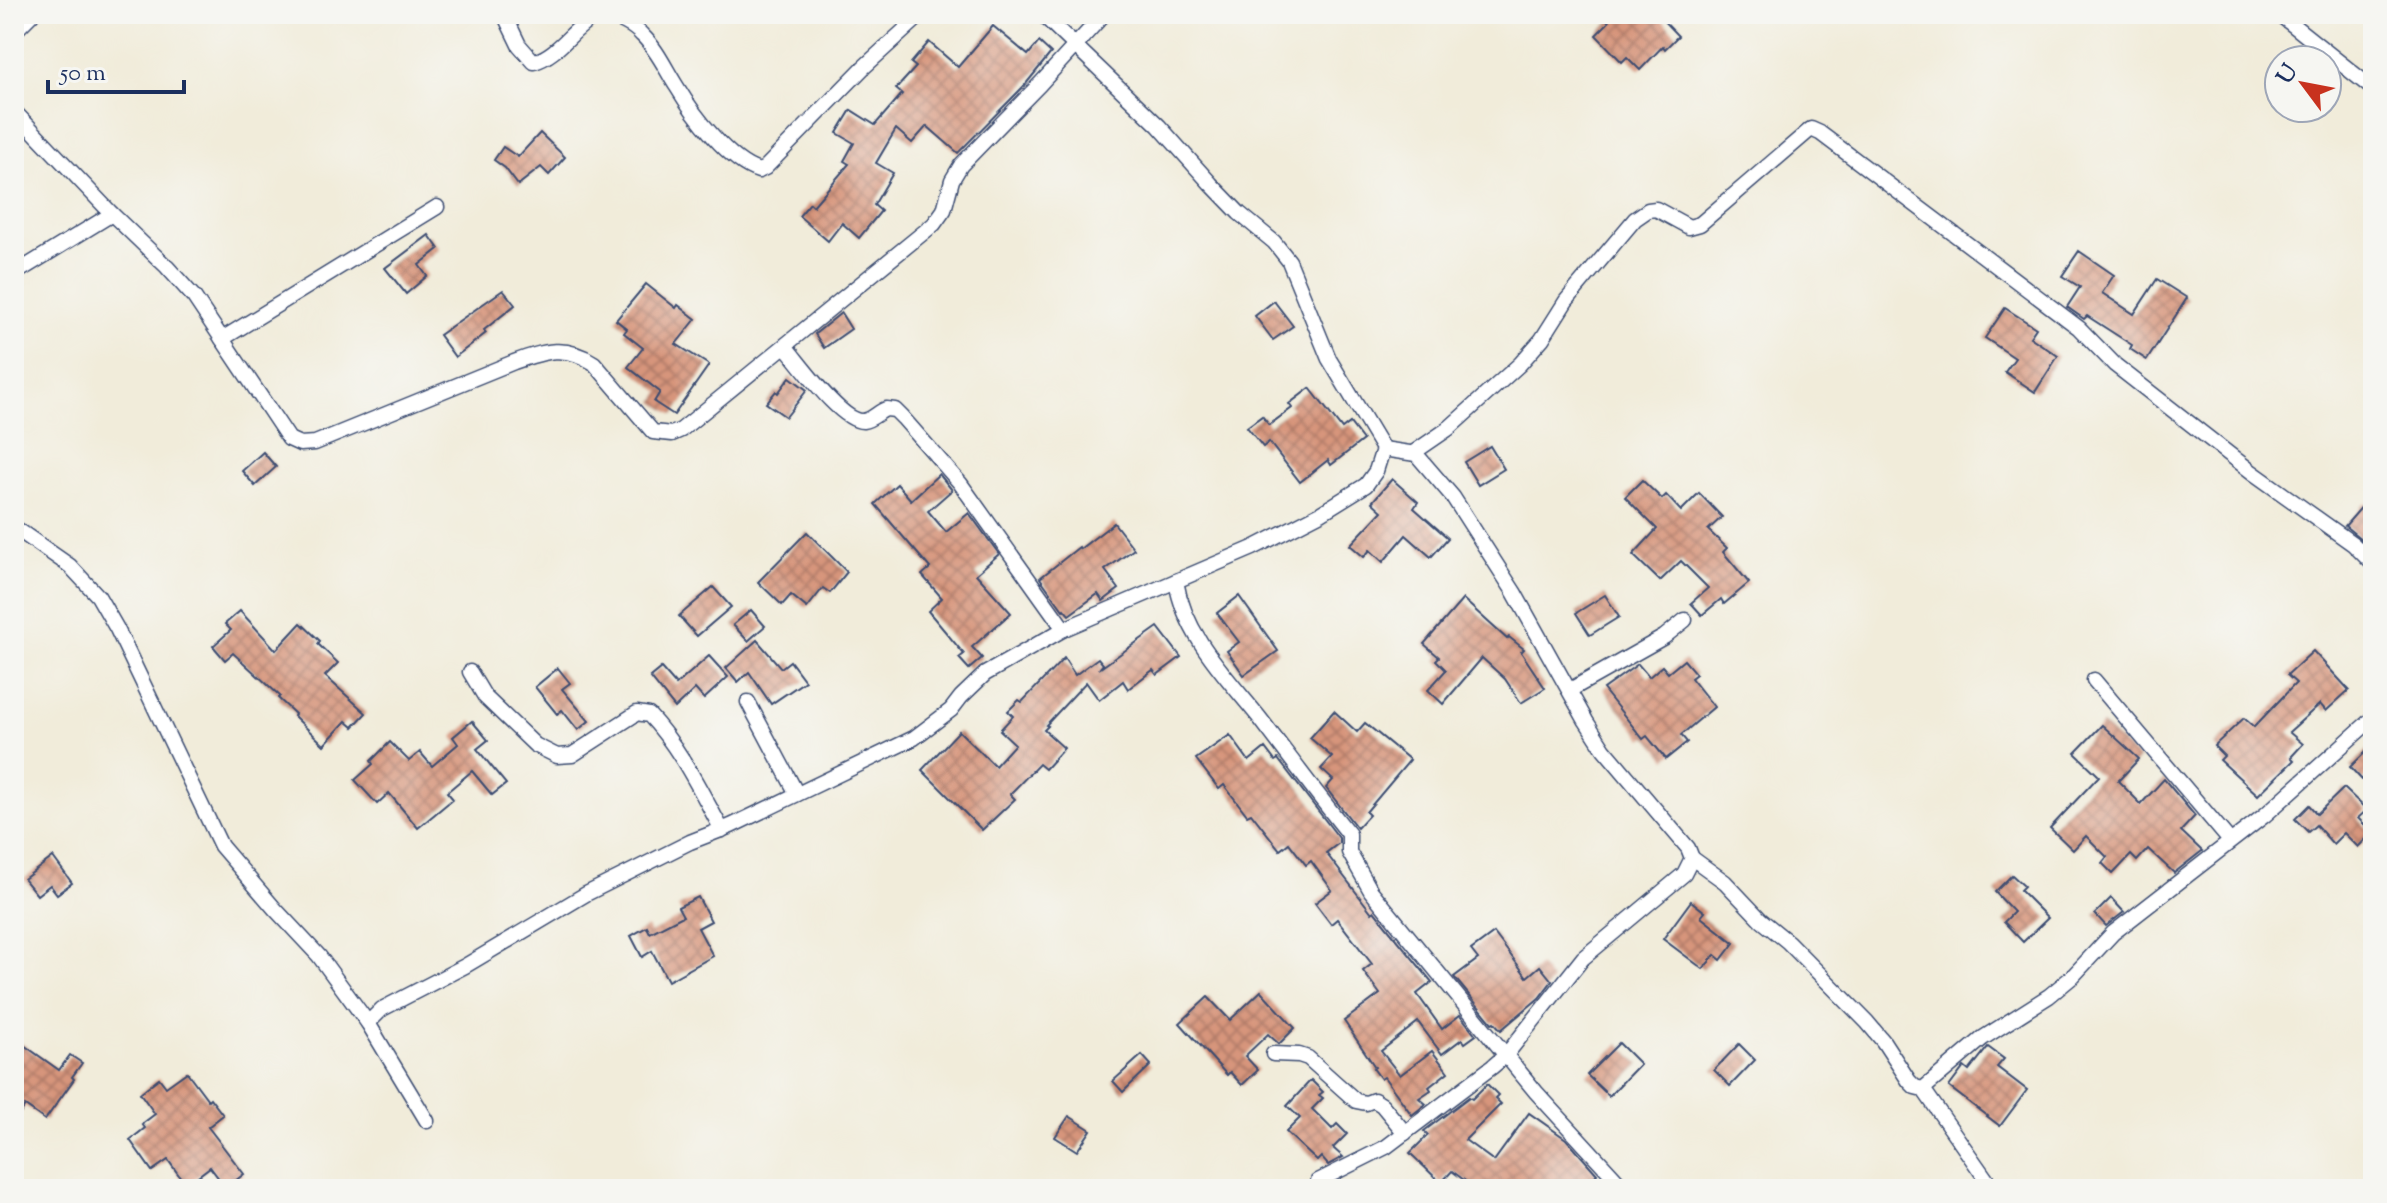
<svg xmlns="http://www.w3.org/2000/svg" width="2387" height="1203" font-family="'Sorts Mill Goudy',serif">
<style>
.building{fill:url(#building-cross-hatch)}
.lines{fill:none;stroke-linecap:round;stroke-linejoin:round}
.minor-casing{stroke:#3b4b71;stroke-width:17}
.minor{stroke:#fff;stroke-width:14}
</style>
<defs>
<pattern id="building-cross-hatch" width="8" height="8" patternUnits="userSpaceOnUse" patternTransform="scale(2)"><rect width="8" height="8" fill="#d7957b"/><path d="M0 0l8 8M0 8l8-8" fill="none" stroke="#ae7a68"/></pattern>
</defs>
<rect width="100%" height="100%" fill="#f6f6f2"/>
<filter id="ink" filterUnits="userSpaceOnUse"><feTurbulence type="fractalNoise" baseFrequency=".0125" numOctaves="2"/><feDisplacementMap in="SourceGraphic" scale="16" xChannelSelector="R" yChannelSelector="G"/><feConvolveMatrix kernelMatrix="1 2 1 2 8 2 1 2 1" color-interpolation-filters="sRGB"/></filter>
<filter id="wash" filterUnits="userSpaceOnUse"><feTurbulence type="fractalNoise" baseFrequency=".006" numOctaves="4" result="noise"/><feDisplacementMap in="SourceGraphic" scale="32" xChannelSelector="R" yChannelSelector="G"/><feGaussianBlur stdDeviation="1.8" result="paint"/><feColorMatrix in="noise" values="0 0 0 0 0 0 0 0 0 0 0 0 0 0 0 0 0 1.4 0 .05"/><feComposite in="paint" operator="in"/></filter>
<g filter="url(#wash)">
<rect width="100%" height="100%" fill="#f1ecda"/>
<g id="blocks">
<g class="building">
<polygon points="1601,14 1657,14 1678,36 1665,49 1663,46 1640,70 1627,57 1622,62 1596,35 1609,22"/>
<polygon points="993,26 1028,55 1039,42 1051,53 1025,85 958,153 927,126 912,143 896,129 876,163 893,173 874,205 881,211 859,238 842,223 828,241 799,216 810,203 813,206 849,164 844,161 854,143 837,133 851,110 875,125 902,94 896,89 916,67 911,63 929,42 958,67"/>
<polygon points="540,133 565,157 549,175 541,167 518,185 505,168 494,160 503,147 518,157"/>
<polygon points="429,235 439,249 419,265 427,276 406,294 385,268"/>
<polygon points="2079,251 2114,275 2102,293 2134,314 2157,279 2187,298 2147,360 2130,349 2132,345 2087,316 2084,319 2067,307 2080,287 2062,276"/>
<polygon points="646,284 676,308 678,305 696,319 676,344 709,365 674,415 654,402 660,392 628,367 643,348 624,333 627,329 616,320"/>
<polygon points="503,290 515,305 484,330 486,333 455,357 439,335"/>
<polygon points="1274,301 1293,326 1273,340 1255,316"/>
<polygon points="2005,308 2036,328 2030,337 2058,356 2035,392 2005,372 2015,358 1985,338"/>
<polygon points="841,313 851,329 824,348 815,334"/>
<polygon points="790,377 807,390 786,417 766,403 776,391 778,393"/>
<polygon points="1310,388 1342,429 1350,423 1363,440 1331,465 1328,460 1300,482 1269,442 1263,447 1247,427 1262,416 1269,425 1292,408 1289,404"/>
<polygon points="1490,446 1504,469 1478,485 1464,462"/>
<polygon points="263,452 276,467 255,486 242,471"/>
<polygon points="939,474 952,490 928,511 946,532 969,513 999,554 976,574 1011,613 972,647 982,658 969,669 959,658 964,654 928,611 942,598 922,575 930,568 875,504 897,484 911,500"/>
<polygon points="1392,479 1418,502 1414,508 1448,538 1431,557 1406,535 1383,562 1370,550 1364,557 1350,545 1382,511 1372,502"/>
<polygon points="1642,480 1662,499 1666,495 1681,511 1699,493 1722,517 1708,530 1727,548 1723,552 1749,583 1724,604 1721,599 1702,615 1691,603 1708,588 1681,561 1660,581 1633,555 1657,529 1625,497"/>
<polygon points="2365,503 2373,510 2373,538 2367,544 2345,526"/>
<polygon points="1114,523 1134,549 1105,570 1119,589 1103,601 1098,594 1069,615 1064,609 1063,610 1040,578 1079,547 1080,549"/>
<polygon points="807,532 847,572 830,593 823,588 807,608 791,595 782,605 758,582"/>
<polygon points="713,587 731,607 697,636 679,616"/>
<polygon points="1605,595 1619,617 1590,635 1576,613"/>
<polygon points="1239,596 1278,651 1244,675 1227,651 1239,642 1217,613"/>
<polygon points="1463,599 1507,639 1509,637 1524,649 1521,652 1545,688 1521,703 1505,679 1482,658 1443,704 1428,690 1446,670 1436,660 1439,657 1424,644"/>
<polygon points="751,610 765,626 748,641 733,625"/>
<polygon points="240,611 276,650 301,623 320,641 318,644 338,663 325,676 366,713 353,727 346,721 324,745 294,716 295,714 278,698 280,696 233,653 225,660 213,646 231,630 225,624"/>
<polygon points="1158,627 1181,657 1157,675 1153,670 1128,689 1123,681 1099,700 1086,682 1046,725 1048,726 1044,730 1064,748 1045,769 1039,764 1010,794 1015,799 982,830 922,770 959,731 995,766 1015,744 1000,730 1013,716 1008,711 1019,700 1022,702 1064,658 1075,675 1098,658 1103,664 1099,669"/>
<polygon points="757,640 781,668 790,661 805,681 771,704 749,672 738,682 726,668"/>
<polygon points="2313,651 2349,690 2326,711 2320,704 2289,732 2303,744 2291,757 2294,760 2258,795 2220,760 2224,756 2214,746 2244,718 2254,727 2296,683 2287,675"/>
<polygon points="709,656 728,677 704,699 695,689 675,708 650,677 661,668 676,685"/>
<polygon points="1684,660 1696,674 1691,678 1714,707 1681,735 1687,742 1666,759 1647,736 1643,739 1603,689 1638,664 1649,677 1662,666 1668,673"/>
<polygon points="558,668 570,683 562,689 589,721 578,730 562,710 557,714 535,687"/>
<polygon points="1334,711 1357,732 1365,723 1410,760 1366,812 1369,815 1357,828 1326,788 1333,780 1321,769 1332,757 1310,738"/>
<polygon points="472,721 488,740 477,749 506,784 492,795 472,771 447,792 453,799 418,828 389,793 377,804 355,780 373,764 371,761 390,742 409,761 420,752 432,766 458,744 453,737"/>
<polygon points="2102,725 2139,759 2118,781 2141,804 2164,779 2195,816 2181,831 2202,851 2174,873 2148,849 2137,861 2131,855 2113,874 2102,863 2107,857 2086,836 2073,850 2050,828 2099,776 2075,753"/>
<polygon points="1230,735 1249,761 1265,748 1275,761 1278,759 1339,838 1339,843 1326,853 1372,913 1374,911 1432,982 1417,994 1442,1029 1460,1015 1476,1035 1465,1043 1462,1039 1442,1054 1418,1022 1381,1051 1400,1075 1432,1051 1448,1072 1429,1087 1431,1090 1419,1098 1426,1104 1412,1115 1384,1077 1381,1079 1373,1068 1375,1067 1344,1021 1380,994 1363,971 1372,964 1337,919 1331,924 1315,903 1332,890 1311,861 1306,865 1289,843 1280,850 1251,813 1247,815 1224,785 1219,789 1196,759"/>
<polygon points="2373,745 2373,772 2363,781 2350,767"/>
<polygon points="2344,788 2367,810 2358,818 2372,833 2358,847 2344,833 2333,844 2316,825 2308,832 2295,819 2309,805 2317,814"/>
<polygon points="53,857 72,883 57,894 50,885 37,895 24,879"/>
<polygon points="2012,875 2024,886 2020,890 2048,918 2023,942 2004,922 2014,912 1995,892"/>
<polygon points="698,897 711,921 698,928 713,956 668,981 652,951 642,957 631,936 647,927 650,933 683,916 678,907"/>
<polygon points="2111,898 2124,912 2106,926 2095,914"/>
<polygon points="1691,901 1705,912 1701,917 1734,943 1721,960 1715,955 1703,969 1663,939"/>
<polygon points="1494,933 1527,977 1540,966 1552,981 1539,998 1501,1030 1494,1022 1492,1023 1454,977 1478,959 1471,950"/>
<polygon points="1261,991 1295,1028 1279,1044 1268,1034 1245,1056 1258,1070 1242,1085 1230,1072 1227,1075 1180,1023 1208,997 1230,1020"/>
<polygon points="14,1038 59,1070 70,1055 82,1063 72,1077 74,1079 45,1120 25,1106 14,1123"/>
<polygon points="1619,1043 1640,1064 1609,1096 1587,1075"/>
<polygon points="1739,1044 1755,1060 1730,1086 1714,1070"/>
<polygon points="1988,1047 2004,1059 1997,1067 2027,1090 2000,1126 1949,1087 1964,1067 1969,1071"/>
<polygon points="1142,1055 1151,1065 1123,1092 1113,1081"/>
<polygon points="187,1072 208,1100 210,1098 223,1115 208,1127 244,1174 226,1188 210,1167 186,1185 168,1160 152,1171 130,1140 145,1128 142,1124 155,1114 140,1093 159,1078 166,1087"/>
<polygon points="1311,1080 1323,1092 1319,1095 1323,1098 1312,1109 1332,1129 1337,1124 1347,1134 1333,1148 1343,1157 1328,1165 1321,1157 1317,1161 1286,1132 1300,1118 1287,1106"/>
<polygon points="1487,1084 1498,1095 1495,1098 1501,1104 1465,1140 1494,1161 1529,1113 1566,1139 1597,1174 1583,1189 1476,1189 1452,1171 1441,1183 1410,1153 1428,1135 1424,1131 1469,1097 1472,1099"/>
<polygon points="1069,1116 1091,1130 1077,1151 1055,1137"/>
</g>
</g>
</g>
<g filter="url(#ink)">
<use href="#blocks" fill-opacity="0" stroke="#3b4b71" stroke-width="2"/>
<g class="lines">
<g class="minor-casing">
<g id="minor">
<path d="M504 14 519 45 534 62C562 54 576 21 603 14"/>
<path d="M604 14C617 18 633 25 642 35 657 49 666 70 677 87 693 114 729 162 759 171L765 168 864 67 922 14"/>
<polyline points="2279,14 2373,89"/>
<polyline points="14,32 32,14"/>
<path d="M14 111 112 214 167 267 194 297 289 439 300 444 315 443 514 362C545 351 565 344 594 363L653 432 672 434 681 430 934 224 944 210 952 180 961 165 1040 84 1104 14"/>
<polyline points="14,274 112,214"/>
<polyline points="222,339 437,207"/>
<path d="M785 346C800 363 841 422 863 421 872 420 878 412 886 409L895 410 903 418 960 483 1064 629"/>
<polyline points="1413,453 1448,429 1520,364 1542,339 1566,301 1635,219 1648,210 1656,209 1689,227 1700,224 1811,129 1820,133 2079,328 2115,365 2252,472 2353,544 2373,564"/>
<polyline points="14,527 70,566 98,596 117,629 221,846 275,909 319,956 368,1023"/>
<path d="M1176 581C1185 637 1228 678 1262 721 1291 759 1319 797 1349 834V852L1371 891 1536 1092 1625 1189"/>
<path d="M470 672 485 697 535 745 557 756 572 755 637 713 649 715C680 748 700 790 722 830"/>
<polyline points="2094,680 2230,841"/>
<polyline points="1570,690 1664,637 1685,620"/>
<polyline points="748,702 797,794"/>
<polyline points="1692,858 1725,882 1761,920 1788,942 1867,1022 1883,1041 1909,1081 1915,1087 1923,1089 1983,1038 2049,996 2072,977 2113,933 2265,815 2373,718"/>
<polyline points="1273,1054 1299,1055 1308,1058 1356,1101 1366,1103 1374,1100 1382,1105 1405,1133"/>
<polyline points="1923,1089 1993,1189"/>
<polyline points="427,1121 368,1023 382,1009 465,966 586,894 690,842 731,826 914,738 951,710 961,697 985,674 1064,629 1253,548 1321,513 1366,485 1376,471 1383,449 1329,359 1289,261 1274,242 1239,213 1211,184 1159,126 1042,14"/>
<polyline points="1318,1181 1386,1147 1492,1067 1506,1055 1583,958 1684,874 1692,858 1688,848 1604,749 1586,721 1514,592 1453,497 1416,454 1383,449"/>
</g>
</g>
<use href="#minor" class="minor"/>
</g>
</g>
<rect width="2387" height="1203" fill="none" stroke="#f6f6f2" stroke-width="48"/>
<g transform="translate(2303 84) rotate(302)"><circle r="38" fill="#f6f6f2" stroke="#9ea6b7" stroke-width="2"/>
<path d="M0-6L14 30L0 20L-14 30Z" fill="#c8321e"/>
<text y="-12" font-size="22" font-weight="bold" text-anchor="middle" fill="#1b2f5e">U</text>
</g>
<path d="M48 80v12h136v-12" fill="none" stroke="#1b2f5e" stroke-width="4"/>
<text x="60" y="80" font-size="24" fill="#1b2f5e" stroke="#f6f6f2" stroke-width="6" paint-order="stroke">50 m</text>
</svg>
